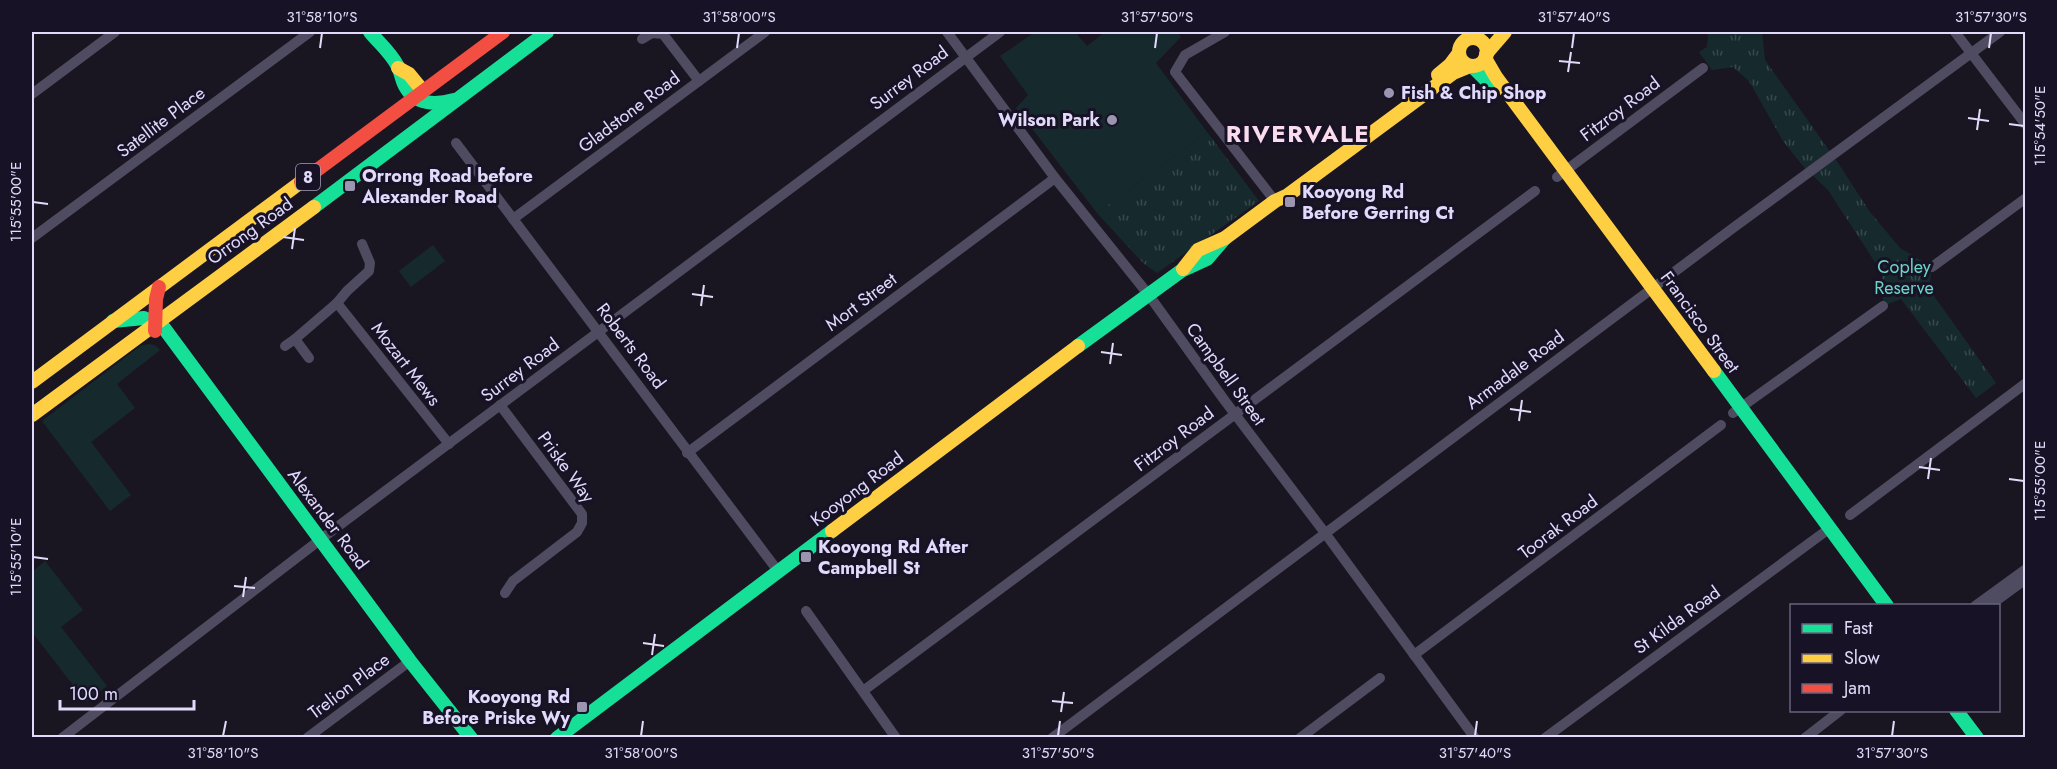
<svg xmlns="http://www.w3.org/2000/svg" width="2057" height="769" font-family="Jost,sans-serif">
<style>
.green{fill:#162a2d}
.park{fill:url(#park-tufts)}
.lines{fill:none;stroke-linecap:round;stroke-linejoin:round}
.street{stroke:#4f4c61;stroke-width:10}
.fast{stroke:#16e098;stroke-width:14}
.slow{stroke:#ffcf43;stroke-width:14}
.jam{stroke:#f24e42;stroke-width:14}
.ticks{fill:none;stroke:#e1dafb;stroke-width:2}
.poi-dot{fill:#9b95af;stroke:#171225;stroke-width:2}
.labels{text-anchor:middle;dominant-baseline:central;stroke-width:6;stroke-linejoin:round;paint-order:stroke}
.shield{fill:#171225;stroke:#a49ebb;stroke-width:1.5}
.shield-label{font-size:16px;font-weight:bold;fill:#e1dafb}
.street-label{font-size:18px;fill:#e1dafb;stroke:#171225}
.poi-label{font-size:18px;font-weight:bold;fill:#e1dafb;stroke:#171225;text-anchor:start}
.park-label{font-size:18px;fill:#6dd5c5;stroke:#171225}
.district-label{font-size:24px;font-weight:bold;letter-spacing:1.5px;fill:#fbdced;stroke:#171225}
.neatline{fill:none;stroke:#e1dafb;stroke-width:2}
.ticks-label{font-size:15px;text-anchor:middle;fill:#e1dafb}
</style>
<defs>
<pattern id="park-tufts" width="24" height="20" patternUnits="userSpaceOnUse" patternTransform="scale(1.5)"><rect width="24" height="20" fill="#162a2d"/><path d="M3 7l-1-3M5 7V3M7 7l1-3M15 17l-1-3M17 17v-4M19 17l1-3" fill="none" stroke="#38484c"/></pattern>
</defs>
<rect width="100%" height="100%" fill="#191621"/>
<g class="green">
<polygon points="1035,32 1075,32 1087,46 1105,32 1177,32 1181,37 1156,63 1207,132 1097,213 1016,108 1028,95 1000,56"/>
<polygon points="433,245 445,261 411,287 399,271"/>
<polygon points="148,344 155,345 160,350 117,384 135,408 91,442 131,495 110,511 42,421 140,346"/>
<polygon points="45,561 83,610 61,627 107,686 86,702 32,632 32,572"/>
</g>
<g class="park">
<polygon points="1706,32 1762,32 1765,60 1838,163 1870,212 1900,248 1932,267 1929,289 1996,383 1976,398 1901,299 1883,306 1882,273 1828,190 1803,166 1783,141 1749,81 1733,67 1712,70 1699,52 1707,47 1708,36"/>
<polygon points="1207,132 1259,201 1157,273 1143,263 1097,213"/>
</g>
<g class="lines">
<g class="street">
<polyline points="947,32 1055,178 1148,294 1225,401 1325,533 1475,738"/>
<polyline points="1225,32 1185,55 1175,72 1275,201"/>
<polyline points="1955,32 2026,125"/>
<polyline points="642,39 652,33 663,34 699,81"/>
<polyline points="32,94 115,32"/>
<polyline points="456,143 778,571"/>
<polyline points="1557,177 1703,68"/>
<polyline points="513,219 765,32"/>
<polyline points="32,238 310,32"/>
<polyline points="1932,267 2026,198"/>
<polyline points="337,303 449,444"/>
<polyline points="285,346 295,339"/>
<polyline points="309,358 295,339 337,303 347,291 369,271 370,263 362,244"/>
<polyline points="500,405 582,514 582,523 577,532 513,581 505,593"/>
<polyline points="1733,413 1883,306"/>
<polyline points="687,453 1055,178"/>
<polyline points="1850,515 2026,383"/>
<polyline points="1975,606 2026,569"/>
<polyline points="1989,606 2026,579"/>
<polyline points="806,611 896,738"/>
<polyline points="1414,655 1721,425"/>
<polyline points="863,691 1535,191"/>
<polyline points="62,738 321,539 1000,32"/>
<polyline points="307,738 410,661"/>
<polyline points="1052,738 1733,228 2000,32"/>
<polyline points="1300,738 1380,678"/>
<polyline points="1545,738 1830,528"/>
<polyline points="1805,738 1841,710"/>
</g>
<g class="fast">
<path d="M370 32C379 43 390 52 397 65 401 71 401 79 405 86 415 105 436 105 454 100"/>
<polyline points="1472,66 1495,89"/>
<polyline points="314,207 547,32"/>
<polyline points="113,321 144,318 164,328 410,661 471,738"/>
<polyline points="1078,346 1181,271 1207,259 1225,238"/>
<polyline points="1714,371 1887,606"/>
<polyline points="1956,710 1977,738"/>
<polyline points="557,738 832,531"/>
</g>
<g class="slow">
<circle cx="1473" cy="52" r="14"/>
<polyline points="1486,54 1505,32"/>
<polyline points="1485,58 1496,77 1714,371"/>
<polyline points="398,68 409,74 423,91"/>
<polyline points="1438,75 1450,65 1459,53"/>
<polyline points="1183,269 1198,250 1225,238 1275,201 1288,195 1453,73 1470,66"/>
<polyline points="32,382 301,182"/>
<polyline points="32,415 314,207"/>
<polyline points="832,531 1078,346"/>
</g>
<g class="jam">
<polyline points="301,182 503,32"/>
<polyline points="155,331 156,299 159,287"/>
</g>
</g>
<path class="ticks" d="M320 48 322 33M737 48 739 33M1155 48 1157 33M1572 48 1574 33M1989 48 1991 33M1559 61 1580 63M1568 72 1571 52M1968 118 1989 121M2009 124 2024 126M1977 130 1980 109M33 202 48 204M283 237 304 240M292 249 295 228M692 294 713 297M701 306 704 285M1101 352 1122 355M1110 364 1113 343M1510 409 1531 412M1519 421 1522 400M1919 467 1940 470M1928 479 1931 458M2009 479 2024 481M33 557 48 559M234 586 255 588M243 597 246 577M643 643 664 646M652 655 655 634M1052 701 1073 703M1061 712 1064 692M223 736 226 721M641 736 643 721M1058 736 1060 721M1475 736 1477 721M1892 736 1894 721"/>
<g class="poi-dot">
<circle cx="1389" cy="93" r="6"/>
<circle cx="1112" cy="120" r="6"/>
<rect x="344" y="180" width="12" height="12" rx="3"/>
<rect x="1284" y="196" width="12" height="12" rx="3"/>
<rect x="800" y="551" width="12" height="12" rx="3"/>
<rect x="576" y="701" width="12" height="12" rx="3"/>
</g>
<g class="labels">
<rect class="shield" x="296" y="164" width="24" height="26" rx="4.5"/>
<g class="shield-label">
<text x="308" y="177">8</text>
</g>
<g class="street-label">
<text transform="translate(909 78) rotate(-37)">Surrey Road</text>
<text transform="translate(1620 109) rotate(-37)">Fitzroy Road</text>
<text transform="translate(629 112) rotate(-37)">Gladstone Road</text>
<text transform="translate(161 122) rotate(-37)">Satellite Place</text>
<text transform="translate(250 231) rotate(-36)">Orrong Road</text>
<text transform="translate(861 302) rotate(-37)">Mort Street</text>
<text transform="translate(1700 322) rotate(54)">Francisco Street</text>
<text transform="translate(631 346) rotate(53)">Roberts Road</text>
<text transform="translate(406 364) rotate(52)">Mozart Mews</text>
<text transform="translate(520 370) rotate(-37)">Surrey Road</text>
<text transform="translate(1515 370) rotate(-37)">Armadale Road</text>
<text transform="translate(1226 374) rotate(54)">Campbell Street</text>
<text transform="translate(1174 439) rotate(-37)">Fitzroy Road</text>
<text transform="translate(566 467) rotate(54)">Priske Way</text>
<text transform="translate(857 489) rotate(-37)">Kooyong Road</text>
<text transform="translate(328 519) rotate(53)">Alexander Road</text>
<text transform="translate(1558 527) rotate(-37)">Toorak Road</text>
<text transform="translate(1677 620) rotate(-36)">St Kilda Road</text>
<text transform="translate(349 686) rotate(-37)">Trelion Place</text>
</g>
<g class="poi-label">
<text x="1401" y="93">Fish &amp; Chip Shop</text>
<text x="1100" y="120" text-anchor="end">Wilson Park</text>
<text x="362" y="176">Orrong Road before<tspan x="362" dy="21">Alexander Road</tspan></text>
<text x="1302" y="192">Kooyong Rd<tspan x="1302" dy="21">Before Gerring Ct</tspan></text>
<text x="818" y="547">Kooyong Rd After<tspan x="818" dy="21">Campbell St</tspan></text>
<text x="570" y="697" text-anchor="end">Kooyong Rd<tspan x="570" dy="21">Before Priske Wy</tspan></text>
</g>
<g class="park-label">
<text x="1904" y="267">Copley<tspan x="1904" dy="21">Reserve</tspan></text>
</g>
<g class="district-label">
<text x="1298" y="133">RIVERVALE</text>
</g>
</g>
<rect width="2057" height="769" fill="none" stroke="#171225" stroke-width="66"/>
<rect x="1790" y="604" width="210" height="108" fill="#171225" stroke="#68627b" stroke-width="1.5"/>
<rect x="1802" y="624" width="30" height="9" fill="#16e098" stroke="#68627b" stroke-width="1.5"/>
<text x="1844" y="634" font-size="18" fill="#e1dafb">Fast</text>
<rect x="1802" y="654" width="30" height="9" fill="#ffcf43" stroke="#68627b" stroke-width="1.5"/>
<text x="1844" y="664" font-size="18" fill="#e1dafb">Slow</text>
<rect x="1802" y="684" width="30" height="9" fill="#f24e42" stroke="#68627b" stroke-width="1.5"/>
<text x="1844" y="694" font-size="18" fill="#e1dafb">Jam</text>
<path d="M60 700v9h134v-9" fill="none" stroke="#e1dafb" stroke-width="3"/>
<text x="69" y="700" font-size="18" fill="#e1dafb" stroke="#171225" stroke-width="4.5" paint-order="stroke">100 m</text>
<rect x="33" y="33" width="1991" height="703" class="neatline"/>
<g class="ticks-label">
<text x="322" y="22">31°58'10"S</text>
<text x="739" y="22">31°58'00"S</text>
<text x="1157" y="22">31°57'50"S</text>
<text x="1574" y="22">31°57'40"S</text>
<text x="1991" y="22">31°57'30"S</text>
<text transform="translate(2040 126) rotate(-90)" y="5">115°54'50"E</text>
<text transform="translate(16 202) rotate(-90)" y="5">115°55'00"E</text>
<text transform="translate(2040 481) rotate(-90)" y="5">115°55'00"E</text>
<text transform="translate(16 557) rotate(-90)" y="5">115°55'10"E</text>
<text x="223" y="758">31°58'10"S</text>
<text x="641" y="758">31°58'00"S</text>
<text x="1058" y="758">31°57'50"S</text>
<text x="1475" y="758">31°57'40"S</text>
<text x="1892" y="758">31°57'30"S</text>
</g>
</svg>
